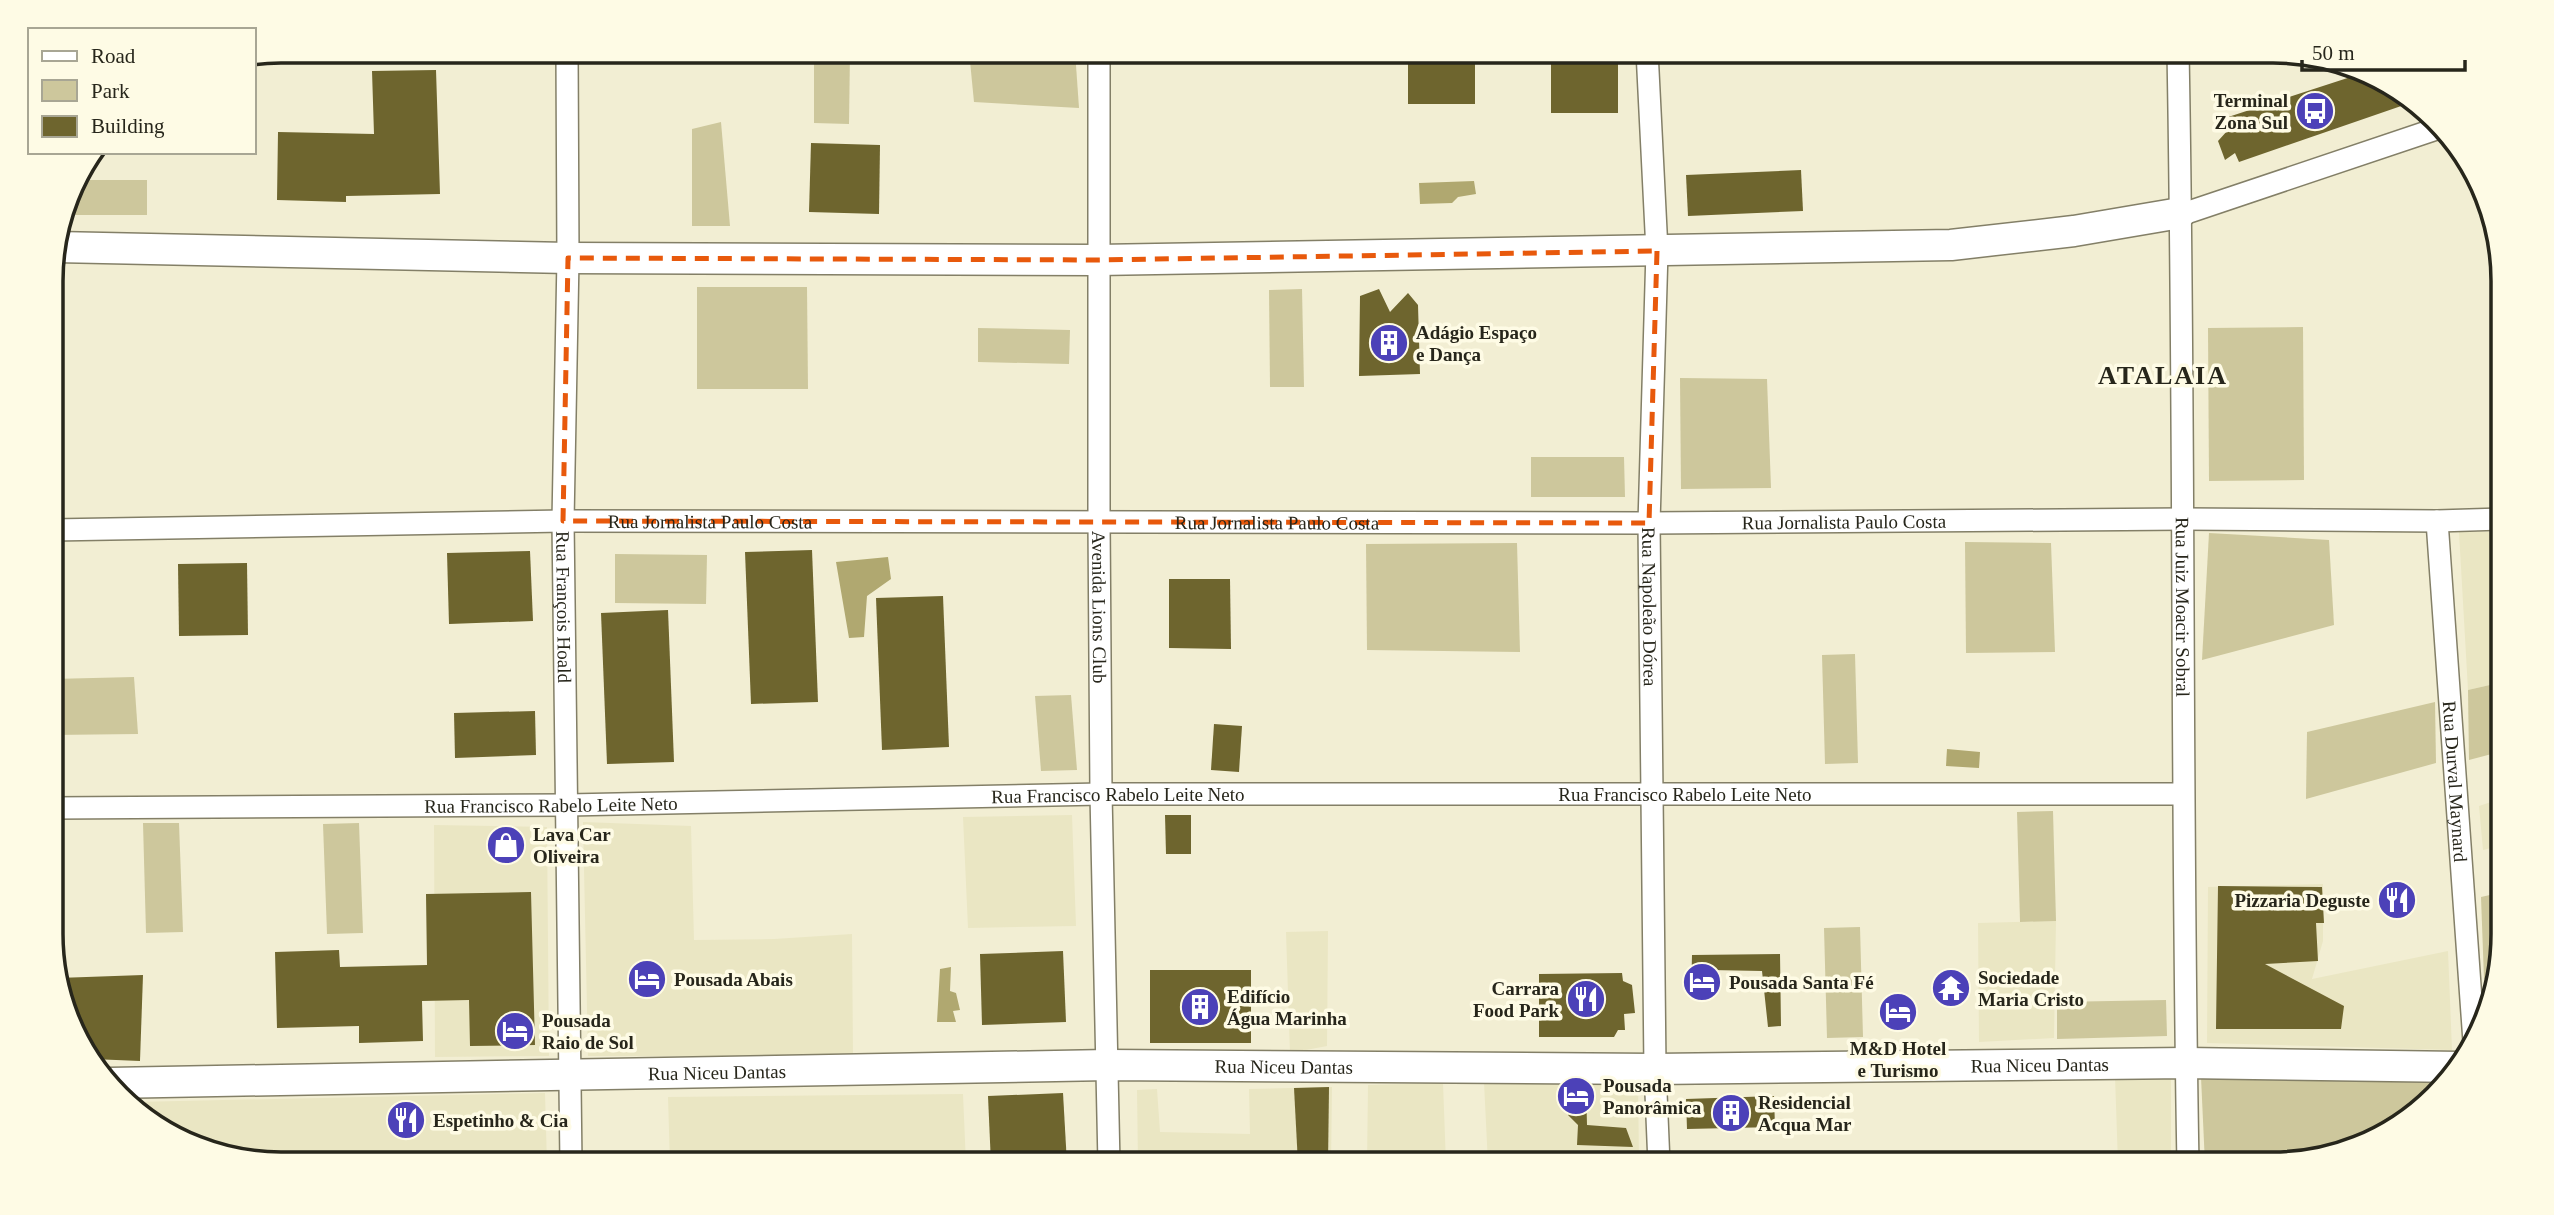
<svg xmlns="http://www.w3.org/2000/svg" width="2554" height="1215" font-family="Georgia,serif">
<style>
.built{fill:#eae6c3}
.green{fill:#cdc79c}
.water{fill:#b0a870}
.building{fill:#6e652e}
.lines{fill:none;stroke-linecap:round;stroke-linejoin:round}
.street-casing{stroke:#837f67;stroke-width:24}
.secondary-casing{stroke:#837f67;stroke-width:33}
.street{stroke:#fff;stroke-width:21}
.secondary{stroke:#fff;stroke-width:30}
.marked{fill:none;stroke:#e8590c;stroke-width:5;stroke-dasharray:14 9;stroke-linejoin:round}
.labels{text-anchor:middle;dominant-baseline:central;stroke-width:7;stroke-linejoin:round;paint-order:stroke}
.poi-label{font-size:19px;font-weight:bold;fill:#27261b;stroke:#fefbe5;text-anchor:start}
.street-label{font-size:19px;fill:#27261b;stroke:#fefbe5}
.district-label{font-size:26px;font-weight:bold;letter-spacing:2px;fill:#27261b;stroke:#fefbe5}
.rim{fill:none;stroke:#27261b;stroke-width:3.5}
</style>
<rect width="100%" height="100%" fill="#f2eed3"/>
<g class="built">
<polygon points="2459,532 2502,532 2503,682 2468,690"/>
<polygon points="2503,798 2503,845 2483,850 2479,806"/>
<polygon points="1072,815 1076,926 968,928 963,817"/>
<polygon points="583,822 691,826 694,940 774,939 852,934 853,1056 588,1056"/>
<polygon points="434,825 547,827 549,1056 435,1057"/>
<polygon points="2323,884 2323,941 2312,979 2448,951 2452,1050 2207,1043 2208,887"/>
<polygon points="2056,921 2054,1038 1979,1042 1978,923"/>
<polygon points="1328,931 1327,1046 1290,1053 1286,932"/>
<polygon points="2115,1076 2171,1076 2171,1164 2118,1164"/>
<polygon points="1638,1077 1639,1164 1488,1164 1484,1082"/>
<polygon points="1443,1083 1446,1164 1367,1164 1368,1085"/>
<polygon points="1332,1087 1331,1164 1138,1164 1137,1090 1157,1089 1160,1132 1250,1134 1249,1089"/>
<polygon points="545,1093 547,1164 281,1164 192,1147 135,1102"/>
<polygon points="963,1094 966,1164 670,1164 668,1097"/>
</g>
<g class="green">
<polygon points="814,51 850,51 849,124 814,123"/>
<polygon points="969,51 1075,51 1079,108 974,102"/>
<polygon points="721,122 730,226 692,226 692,129"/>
<polygon points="74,180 147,180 147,215 69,215 69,201"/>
<polygon points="697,287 807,287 808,389 697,389"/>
<polygon points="1302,289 1304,387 1270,387 1269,290"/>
<polygon points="2303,327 2304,480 2209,481 2208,328"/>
<polygon points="978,328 1070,330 1069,364 978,362"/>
<polygon points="1680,378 1767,379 1771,488 1681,489"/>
<polygon points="1531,457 1624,457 1625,497 1531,497"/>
<polygon points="2209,533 2329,540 2334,625 2202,660"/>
<polygon points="1965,542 2051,543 2055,652 1966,653"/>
<polygon points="1517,543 1520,652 1367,650 1366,544"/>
<polygon points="615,554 707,555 706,604 615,603"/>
<polygon points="1855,654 1858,763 1825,764 1822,655"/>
<polygon points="134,677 138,734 52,735 52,679"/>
<polygon points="2503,682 2503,751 2469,760 2468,690"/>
<polygon points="1071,695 1077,770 1041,771 1035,696"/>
<polygon points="2435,702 2436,763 2306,799 2307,732"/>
<polygon points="2053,811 2056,921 2020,922 2017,812"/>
<polygon points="143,823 179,823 183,932 146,933"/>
<polygon points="359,823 363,933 327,934 323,824"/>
<polygon points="2503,892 2503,935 2495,976 2484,979 2481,897"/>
<polygon points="1860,927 1863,1037 1827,1038 1824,928"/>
<polygon points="2166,1000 2167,1036 2057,1039 2057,1002"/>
<polygon points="2201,1077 2446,1083 2401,1125 2288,1164 2205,1164"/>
</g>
<g class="water">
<polygon points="1474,181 1476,194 1458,197 1452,203 1420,204 1419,183"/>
<polygon points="888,557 891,579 867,596 864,637 849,638 836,562"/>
<polygon points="1947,749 1980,752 1979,768 1946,766"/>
<polygon points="951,967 950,991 956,993 960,1010 953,1011 956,1022 937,1022 940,969"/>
</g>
<g class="building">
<rect x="1408" y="51" width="67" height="53"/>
<rect x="1551" y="51" width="67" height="62"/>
<polygon points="436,70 440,194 346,196 346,202 277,200 278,132 374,134 372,71"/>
<polygon points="2366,72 2407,104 2239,162 2235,153 2225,160 2218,141 2228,130 2222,119"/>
<polygon points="811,143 880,145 879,214 809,212"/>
<polygon points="1801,170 1803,211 1688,216 1686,175"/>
<polygon points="1379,289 1390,312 1408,293 1418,305 1420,374 1359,376 1360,296"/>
<polygon points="812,550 818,702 751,704 745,552"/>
<polygon points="530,551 533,621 449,624 447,553"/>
<polygon points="247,563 248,635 179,636 178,564"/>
<polygon points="1169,579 1230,579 1231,649 1169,648"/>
<polygon points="943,596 949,747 882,750 876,598"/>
<polygon points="668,610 674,762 607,764 601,613"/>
<polygon points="535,711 536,755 455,758 454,713"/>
<polygon points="1214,724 1242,726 1239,772 1211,770"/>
<polygon points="1165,815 1191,815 1191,854 1166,854"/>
<polygon points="2218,886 2322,887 2324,923 2316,923 2318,961 2265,964 2344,1006 2341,1029 2216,1029"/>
<polygon points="531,892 535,1045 470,1046 469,1000 422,1001 423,1041 359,1043 359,1026 277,1028 275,952 339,950 340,967 427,965 426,894"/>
<polygon points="1063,951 1066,1022 982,1025 980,954"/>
<polygon points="1780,954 1781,1026 1768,1027 1762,971 1711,970 1713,993 1691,995 1692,955"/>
<rect x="1150" y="970" width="101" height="73"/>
<polygon points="1622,973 1623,981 1632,985 1635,1013 1624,1014 1625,1030 1618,1030 1614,1037 1539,1037 1539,974"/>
<polygon points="143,975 140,1061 92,1059 58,978"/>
<polygon points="1567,1086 1586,1086 1587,1125 1626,1128 1633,1147 1577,1145 1578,1125 1568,1115"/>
<polygon points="1329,1087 1328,1164 1298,1164 1294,1088"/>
<polygon points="1063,1093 1067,1164 991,1164 988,1096"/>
<polygon points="1774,1096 1775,1127 1687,1129 1686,1099"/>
</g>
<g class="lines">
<g class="street-casing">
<g id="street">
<path id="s1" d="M567 51 568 258 563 521 571 1164"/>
<path id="s2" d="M1099 51V521L1101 794 1109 1164"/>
<path id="s3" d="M1647 51 1657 251 1649 523 1655 1069 1659 1164"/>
<path id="s4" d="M2178 51C2185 422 2181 793 2188 1164"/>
<polyline points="2180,213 2186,213 2439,128"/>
<path id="s5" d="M2437 521 2474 1042"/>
<path id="s6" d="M52 530 563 521 1649 523 2184 519 2437 521 2502 519"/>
<path id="s7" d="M52 808 568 805 1101 794H2183"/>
</g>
</g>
<g class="secondary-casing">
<g id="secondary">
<polyline points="56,247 568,258 1098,260 1951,245 2074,231 2180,213"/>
<path id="s8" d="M110 1083 1108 1065 1655 1069 2186 1063 2460 1067"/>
</g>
</g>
<use href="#street" class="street"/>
<use href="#secondary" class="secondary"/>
</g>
<path class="marked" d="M1657 251 1649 523 563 521 568 258 1098 260Z"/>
<defs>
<g id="bus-disc" transform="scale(2.0125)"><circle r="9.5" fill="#4c41b8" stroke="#fefbe5"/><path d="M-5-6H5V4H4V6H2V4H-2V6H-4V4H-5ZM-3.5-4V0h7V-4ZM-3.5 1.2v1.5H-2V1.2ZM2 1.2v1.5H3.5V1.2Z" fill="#fff"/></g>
<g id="building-disc" transform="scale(2.0125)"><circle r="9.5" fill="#4c41b8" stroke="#fefbe5"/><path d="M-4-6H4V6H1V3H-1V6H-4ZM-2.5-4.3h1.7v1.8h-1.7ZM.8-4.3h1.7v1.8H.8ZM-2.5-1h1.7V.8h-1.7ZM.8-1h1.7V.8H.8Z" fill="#fff"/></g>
<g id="shop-disc" transform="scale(2.0125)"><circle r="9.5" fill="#4c41b8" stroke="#fefbe5"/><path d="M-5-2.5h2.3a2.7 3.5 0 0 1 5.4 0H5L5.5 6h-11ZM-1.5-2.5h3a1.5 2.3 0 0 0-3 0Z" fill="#fff"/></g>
<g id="restaurant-disc" transform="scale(2.0125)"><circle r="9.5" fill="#4c41b8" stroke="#fefbe5"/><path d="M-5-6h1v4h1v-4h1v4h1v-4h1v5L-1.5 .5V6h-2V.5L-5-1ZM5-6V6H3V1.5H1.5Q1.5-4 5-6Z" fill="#fff"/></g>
<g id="hotel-disc" transform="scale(2.0125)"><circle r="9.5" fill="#4c41b8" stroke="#fefbe5"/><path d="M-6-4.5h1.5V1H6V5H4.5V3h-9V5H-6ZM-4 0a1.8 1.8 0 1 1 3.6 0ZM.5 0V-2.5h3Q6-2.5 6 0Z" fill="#fff"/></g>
<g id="temple-disc" transform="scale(2.0125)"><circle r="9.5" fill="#4c41b8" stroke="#fefbe5"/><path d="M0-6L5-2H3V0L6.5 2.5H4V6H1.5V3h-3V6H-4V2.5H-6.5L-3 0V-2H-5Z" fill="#fff"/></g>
</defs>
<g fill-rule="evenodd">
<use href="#bus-disc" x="2315" y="111"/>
<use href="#building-disc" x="1389" y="343"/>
<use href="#shop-disc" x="506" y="845"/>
<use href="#restaurant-disc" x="2397" y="900"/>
<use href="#hotel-disc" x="647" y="979"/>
<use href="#hotel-disc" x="1702" y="982"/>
<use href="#temple-disc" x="1951" y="988"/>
<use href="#restaurant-disc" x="1586" y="999"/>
<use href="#building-disc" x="1200" y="1007"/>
<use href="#hotel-disc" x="1898" y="1012"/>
<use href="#hotel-disc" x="515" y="1031"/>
<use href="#hotel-disc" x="1576" y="1096"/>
<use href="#building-disc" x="1731" y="1113"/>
<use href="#restaurant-disc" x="406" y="1120"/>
</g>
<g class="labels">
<g class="poi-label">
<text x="2288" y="100" text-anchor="end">Terminal<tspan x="2288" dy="22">Zona Sul</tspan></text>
<text x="1416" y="332">Adágio Espaço<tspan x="1416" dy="22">e Dança</tspan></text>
<text x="533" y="834">Lava Car<tspan x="533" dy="22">Oliveira</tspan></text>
<text x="2370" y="900" text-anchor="end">Pizzaria Deguste</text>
<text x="1978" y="977">Sociedade<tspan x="1978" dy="22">Maria Cristo</tspan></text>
<text x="674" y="979">Pousada Abais</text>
<text x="1729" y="982">Pousada Santa Fé</text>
<text x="1559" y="988" text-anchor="end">Carrara<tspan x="1559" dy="22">Food Park</tspan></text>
<text x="1227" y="996">Edifício<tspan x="1227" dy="22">Água Marinha</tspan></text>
<text x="542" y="1020">Pousada<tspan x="542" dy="22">Raio de Sol</tspan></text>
<text x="1898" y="1048" text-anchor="middle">M&amp;D Hotel<tspan x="1898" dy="22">e Turismo</tspan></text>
<text x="1603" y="1085">Pousada<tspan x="1603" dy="22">Panorâmica</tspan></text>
<text x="1758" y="1102">Residencial<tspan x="1758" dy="22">Acqua Mar</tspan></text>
<text x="433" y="1120">Espetinho &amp; Cia</text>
</g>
<g class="street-label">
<text stroke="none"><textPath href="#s6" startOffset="658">Rua Jornalista Paulo Costa</textPath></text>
<text stroke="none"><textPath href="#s6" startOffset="1225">Rua Jornalista Paulo Costa</textPath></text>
<text stroke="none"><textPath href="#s6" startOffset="1792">Rua Jornalista Paulo Costa</textPath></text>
<text stroke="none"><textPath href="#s1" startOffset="556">Rua François Hoald</textPath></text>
<text stroke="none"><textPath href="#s2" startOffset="556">Avenida Lions Club</textPath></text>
<text stroke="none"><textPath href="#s3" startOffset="556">Rua Napoleão Dórea</textPath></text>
<text stroke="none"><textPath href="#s4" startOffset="556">Rua Juiz Moacir Sobral</textPath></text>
<text stroke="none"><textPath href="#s5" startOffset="261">Rua Durval Maynard</textPath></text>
<text stroke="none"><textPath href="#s7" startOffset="1633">Rua Francisco Rabelo Leite Neto</textPath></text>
<text stroke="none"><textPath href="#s7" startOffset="1066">Rua Francisco Rabelo Leite Neto</textPath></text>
<text stroke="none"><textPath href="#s7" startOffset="499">Rua Francisco Rabelo Leite Neto</textPath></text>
<text stroke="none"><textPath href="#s8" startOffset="1930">Rua Niceu Dantas</textPath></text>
<text stroke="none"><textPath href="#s8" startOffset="1174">Rua Niceu Dantas</textPath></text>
<text stroke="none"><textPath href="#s8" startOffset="607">Rua Niceu Dantas</textPath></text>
</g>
<g class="district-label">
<text x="2163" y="375">ATALAIA</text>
</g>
</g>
<path d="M0 0H2554V1215H0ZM281 63H2273A218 218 0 0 1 2491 281V934A218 218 0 0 1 2273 1152H281A218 218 0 0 1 63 934V281A218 218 0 0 1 281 63Z" fill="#fefbe5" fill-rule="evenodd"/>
<path class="rim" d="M281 63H2273A218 218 0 0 1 2491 281V934A218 218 0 0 1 2273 1152H281A218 218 0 0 1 63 934V281A218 218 0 0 1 281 63Z"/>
<rect x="28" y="28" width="228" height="126" fill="#fefbe5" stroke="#a8a694" stroke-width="2"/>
<rect x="42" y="51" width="35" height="10" fill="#ffffff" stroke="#a8a694" stroke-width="2"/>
<text x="91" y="63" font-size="21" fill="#27261b">Road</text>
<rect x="42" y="80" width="35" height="21" fill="#cdc79c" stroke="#a8a694" stroke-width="2"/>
<text x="91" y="98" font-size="21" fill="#27261b">Park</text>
<rect x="42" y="116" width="35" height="21" fill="#6e652e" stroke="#a8a694" stroke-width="2"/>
<text x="91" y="133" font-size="21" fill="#27261b">Building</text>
<path d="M2302 60v10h163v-10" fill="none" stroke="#27261b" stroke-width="3.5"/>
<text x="2312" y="60" font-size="21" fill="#27261b" stroke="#fefbe5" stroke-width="5" paint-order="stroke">50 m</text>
</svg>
